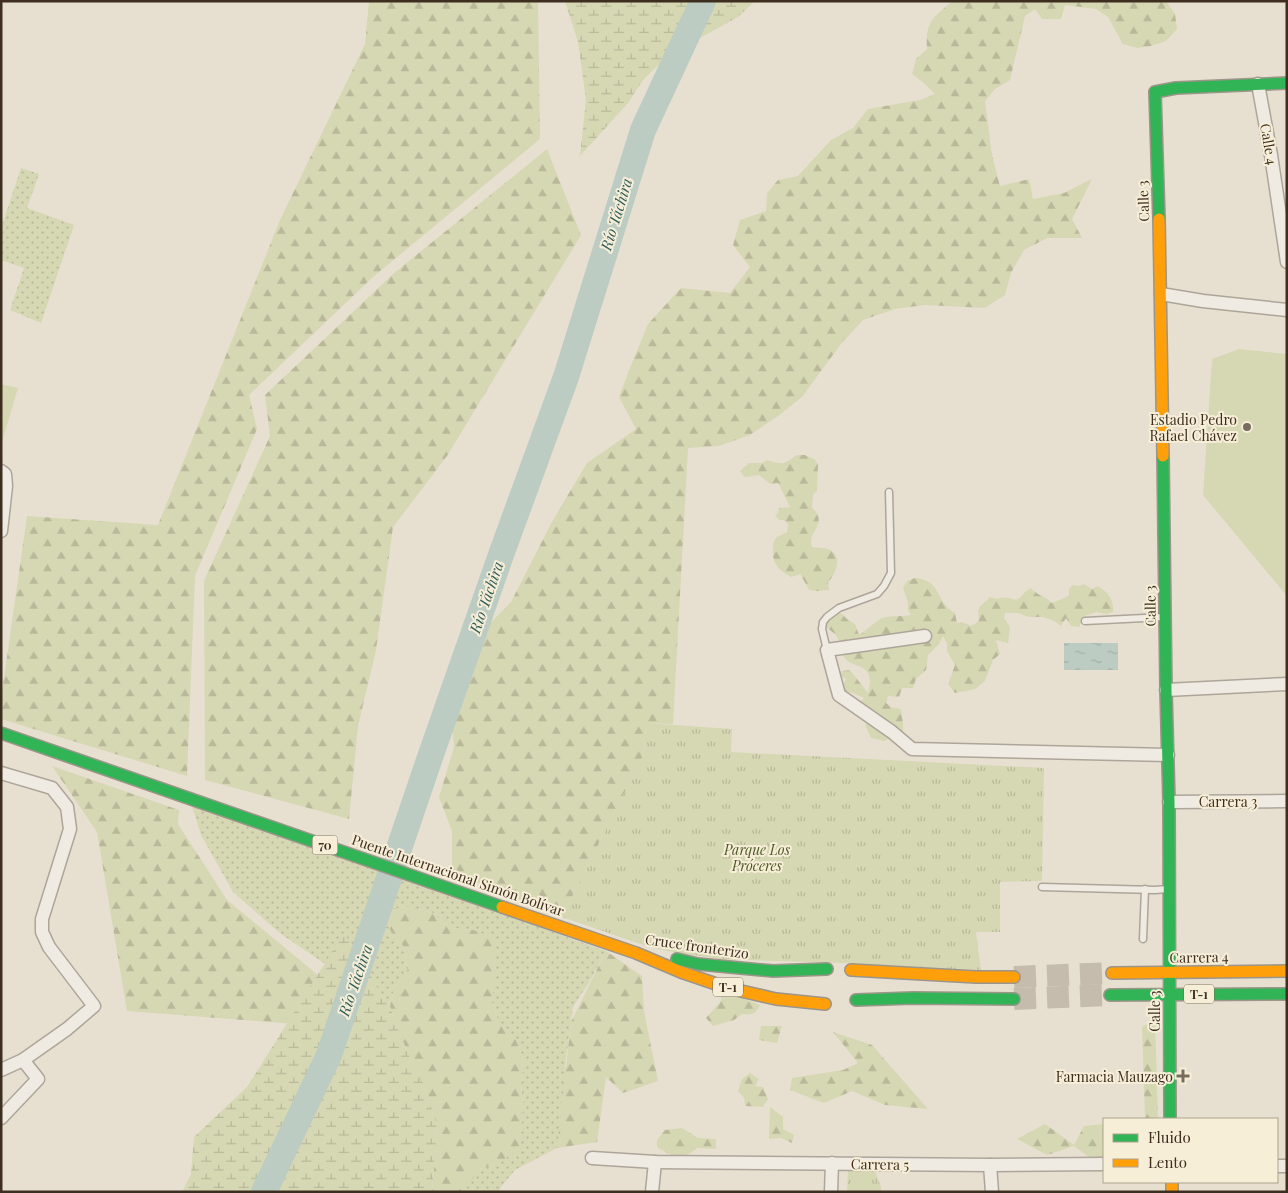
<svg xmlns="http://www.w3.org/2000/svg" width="1288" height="1193" font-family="'Playfair Display',serif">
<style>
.grass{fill:url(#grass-dots)}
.forest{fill:url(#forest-firs)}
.wetland{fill:url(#wetland-marsh)}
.park{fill:url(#park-tufts)}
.pitch{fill:#d6d7b3}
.water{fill:url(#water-ripples)}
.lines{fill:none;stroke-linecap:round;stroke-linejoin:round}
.river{stroke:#bcccc2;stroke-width:26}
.highway-tunnel{stroke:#c5bcae;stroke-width:22;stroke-dasharray:22 11;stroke-linecap:butt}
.lane-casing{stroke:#ada599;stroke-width:9}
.street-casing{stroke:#ada599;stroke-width:15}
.fast-casing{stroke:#9c958a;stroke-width:14}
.slow-casing{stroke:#9c958a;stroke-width:14}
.lane{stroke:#efebe3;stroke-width:6}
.street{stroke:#efebe3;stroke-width:12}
.fast{stroke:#30b455;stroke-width:11}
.slow{stroke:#ff9f0a;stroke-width:11}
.poi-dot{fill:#786c5e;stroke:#f7eed8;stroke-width:2}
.labels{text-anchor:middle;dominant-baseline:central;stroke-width:4;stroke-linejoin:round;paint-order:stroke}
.shield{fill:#f7eed8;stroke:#756857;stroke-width:1}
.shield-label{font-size:12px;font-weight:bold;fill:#3d2e20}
.street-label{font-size:14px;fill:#3d2e20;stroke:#f7eed8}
.poi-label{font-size:14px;fill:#3d2e20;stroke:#f7eed8;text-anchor:end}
.park-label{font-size:14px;font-style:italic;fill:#4d5a26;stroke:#f7eed8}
.water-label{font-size:15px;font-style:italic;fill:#2f5d5a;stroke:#f7eed8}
</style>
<defs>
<pattern id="grass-dots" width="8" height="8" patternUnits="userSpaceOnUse" patternTransform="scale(1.25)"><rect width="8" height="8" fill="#d6d7b3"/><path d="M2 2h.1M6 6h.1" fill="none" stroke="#b9b99a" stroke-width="1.8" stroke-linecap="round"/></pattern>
<pattern id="forest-firs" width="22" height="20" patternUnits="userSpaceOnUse" patternTransform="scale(1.25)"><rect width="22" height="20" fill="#d6d7b3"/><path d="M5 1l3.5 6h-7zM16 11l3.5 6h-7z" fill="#b9b99a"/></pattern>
<pattern id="wetland-marsh" width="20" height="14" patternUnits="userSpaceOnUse" patternTransform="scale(1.25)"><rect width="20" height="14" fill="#d6d7b3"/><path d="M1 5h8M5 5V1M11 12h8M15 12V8" fill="none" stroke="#b9b99a"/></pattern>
<pattern id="park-tufts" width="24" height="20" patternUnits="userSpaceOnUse" patternTransform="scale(1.25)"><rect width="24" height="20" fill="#d6d7b3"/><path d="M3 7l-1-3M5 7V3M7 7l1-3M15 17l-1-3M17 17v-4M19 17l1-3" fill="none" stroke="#b9b99a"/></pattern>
<pattern id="water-ripples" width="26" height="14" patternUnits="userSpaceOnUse" patternTransform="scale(1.25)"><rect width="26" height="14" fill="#bcccc2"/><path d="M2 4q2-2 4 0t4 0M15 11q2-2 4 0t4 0" fill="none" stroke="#a2b0a6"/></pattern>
</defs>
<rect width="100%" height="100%" fill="#e7e0d1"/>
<g class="grass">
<polygon points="21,168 39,174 27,208 74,225 41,323 10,310 24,268 1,260 1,228"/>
<polygon points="191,803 606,951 590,981 573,1007 565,1066 570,1080 570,1137 557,1148 515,1170 501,1187 499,1192 466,1192 467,1185 481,1169 502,1161 523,1105 521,1083 524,1061 516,1040 499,1022 492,1002 495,959 473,930 450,928 433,913 410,907 386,909 390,930 404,947 408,969 394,988 390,1007 366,986 337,972 281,934 233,892 201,835"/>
</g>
<g class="forest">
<polygon points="369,1 538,1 540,139 373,277 249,395 257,429 195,576 187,776 1,719 1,699 27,516 158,525 280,220 365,44"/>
<path d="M953 1H1166L1175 14 1177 29 1166 41 1151 46 1137 48 1123 44 1108 17 1096 9 1065 5 1061 19H1042L1035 9 1025 16 1010 80 995 89 985 101 992 155 1000 186 1029 179 1033 199 1064 193 1092 179 1072 219 1082 238H1047L1024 250 1011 273 1005 295 985 308 925 305 895 309 863 320 841 344 802 397 778 416 750 435 719 446 688 448 673 724 646 723 644 754 562 917 452 872V831L439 797 454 747 449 689 461 653 511 602 553 520 587 463 636 429 619 397 630 368 648 324 681 288 730 293 750 267 733 245 740 220 766 211 767 193 778 180 798 176 831 140 853 128 868 109 920 100 935 94 924 83 912 74 916 59 927 49C925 22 933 17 953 1Z"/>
<polygon points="547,149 581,235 447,456 393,527 376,650 358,726 349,819 205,780 204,581 270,436 265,395 393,274"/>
<path d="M797 455H805L814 459 818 464 817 490 813 495 812 507C813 510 816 511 817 514 824 526 807 533 812 547 817 548 823 547 828 549 843 555 837 573 828 582L829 590 817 591 809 590C807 584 802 580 801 574L791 577C778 570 772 564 773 549 773 545 773 541 776 538 779 535 784 534 787 532L788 524 784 520H779L775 515 778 513 779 508 790 507 778 483 770 484 759 475 745 477 740 471 749 463H762L767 460C785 465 782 465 797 455Z"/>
<path d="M915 578C942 580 935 602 955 613L957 623 962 622 971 626 976 623 979 620C977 603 980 608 990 597L997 599C1004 596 1009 598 1016 600 1023 597 1024 591 1031 588 1039 597 1044 595 1052 603L1069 596V589L1073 585 1079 586 1084 584 1092 589 1098 586C1108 592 1114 600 1113 612L1106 614 1096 612 1084 616 1079 627 1071 626 1066 618 1061 626 1054 621 1043 617H1029L1018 613H1005L1004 618 1010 627 1008 643 996 640 1000 654 993 660 985 681 975 689 955 693 948 684 955 665 947 651V644L943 636 939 644 928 655 926 670 916 679 913 688H902L899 697 888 696 886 703 891 707 901 709 903 724V733L884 741 871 738 866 727V720L859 709 860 702 864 698 853 693 843 691 844 683 846 679 839 675 843 671 850 670 868 693C879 653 837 675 843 645L838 639 835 634 826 627 824 619 831 611 841 613 848 620 855 624 859 635C864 632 879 619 882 618 892 615 902 617 911 615L908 610V603L903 588 907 581Z"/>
<polygon points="52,766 179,810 178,824 227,900 330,985 321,1026 127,1011 97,832"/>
<polygon points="410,907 433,913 450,928 473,930 494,938 495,959 492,1002 499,1022 516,1040 524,1061 521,1083 523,1105 522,1127 519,1149 502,1161 481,1169 467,1185 466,1192 432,1192 437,1126 428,1097 401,1037 390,1007 394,988 408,969 404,947 390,930 385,909"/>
<polygon points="606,951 642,976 644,1011 658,1081 623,1093 606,1077 597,1142 557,1148 571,1022"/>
<path d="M721 990 760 1005C755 1015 752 1015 742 1014L734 1020 713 1026 706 1018 721 1001Z"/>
<polygon points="1155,1020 1158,1119 1145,1119 1142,1027"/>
<polygon points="761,1026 782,1026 777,1043 759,1040"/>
<polygon points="833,1032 872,1045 928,1109 885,1105 852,1091 824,1103 790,1090 792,1078 843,1070 858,1063"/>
<polygon points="750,1073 759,1079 755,1086 763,1087 768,1099 763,1107 745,1106 744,1098 738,1091 742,1079"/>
<polygon points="770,1107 783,1117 783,1129 794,1135 792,1143 781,1138 769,1139"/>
<polygon points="1045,1124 1074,1145 1084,1126 1104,1124 1104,1161 1098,1164 1074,1146 1047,1155 1017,1139"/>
<path d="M682 1128 698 1138 716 1139V1149L697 1148C683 1161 672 1157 657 1147V1140L665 1130Z"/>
</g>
<g class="wetland">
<polygon points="565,1 755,1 738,17 680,49 655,68 643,80 628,103 580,156 586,100 578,42"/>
<polygon points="344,933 390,1007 401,1037 428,1097 437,1126 432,1192 182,1192 191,1174 194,1137 247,1087"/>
</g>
<g class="park">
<polygon points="646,723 732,729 731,752 1044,768 1042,881 1000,882 1000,932 976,932 981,971 843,963 719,959 667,951 640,944 562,917 644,754"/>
<polygon points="848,1171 875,1171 881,1187 881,1192 847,1191"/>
</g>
<g class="pitch">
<polygon points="1239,349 1287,354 1287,596 1203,495 1212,359"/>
<polygon points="1,384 18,388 1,445"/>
</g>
<rect class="water" x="1064" y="643" width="54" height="27"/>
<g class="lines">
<polyline class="river" points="264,1192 329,1055 427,766 502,552 566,377 643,130 703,1"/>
<g class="highway-tunnel">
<polyline points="1014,977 1112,973"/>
<polyline points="1014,999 1110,995"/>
</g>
<g class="lane-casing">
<g id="lane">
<polyline points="1085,621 1164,617"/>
<polyline points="827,650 822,629 823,622 827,617 839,608 877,594 884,586 891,573 889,492"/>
<polyline points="1042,887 1155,890 1168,889"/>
<polyline points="1143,939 1145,889"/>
</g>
</g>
<g class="street-casing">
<g id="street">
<polyline points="1258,84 1271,155 1287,262"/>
<polyline points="1161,294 1203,301 1287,310"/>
<polyline points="1,471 5,474 6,486 1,531"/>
<polyline points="925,636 827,650 839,695 892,732 912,749 1168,755"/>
<polyline points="1166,690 1287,684"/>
<polyline points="1,773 52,788 67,807 70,829 42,919 42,932 49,947 94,1006 67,1029 23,1060 1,1070"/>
<polyline points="1169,802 1287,801"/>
<polyline points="1,1118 38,1079 23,1060"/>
<polyline points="592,1158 655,1162 990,1165 1104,1164"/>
<polyline points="990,1165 992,1192"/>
<polyline points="1277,1166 1287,1166"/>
<polyline points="652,1192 655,1162"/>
<polyline points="831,1192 832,1163"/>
</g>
</g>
<g class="fast-casing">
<g id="fast">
<polyline points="1159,219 1155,92 1176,88 1287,83"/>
<polyline points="1163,456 1166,690 1169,802 1170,1119"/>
<polyline points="1,733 502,907"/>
<polyline points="677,959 698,964 773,971 827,969"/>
<polyline points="1110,995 1287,994"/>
<polyline points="856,1000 913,998 1014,999"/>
</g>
</g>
<g class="slow-casing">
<g id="slow">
<polyline points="1159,219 1163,456"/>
<polyline points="502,907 636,953 681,972 728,988 776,999 825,1004"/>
<polyline points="851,970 976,977 1014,977"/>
<polyline points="1112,973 1287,971"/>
<polyline points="1172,1182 1172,1192"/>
</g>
</g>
<use href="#lane" class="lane"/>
<use href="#street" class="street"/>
<use href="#fast" class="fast"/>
<use href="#slow" class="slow"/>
</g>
<g class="poi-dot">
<circle cx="1247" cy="427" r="5"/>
<path d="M1180.5 1068.5h5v5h5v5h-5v5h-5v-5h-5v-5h5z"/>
</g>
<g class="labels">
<g class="shield">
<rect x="312.5" y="835.5" width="25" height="19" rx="4"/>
<rect x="713" y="977.5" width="30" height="19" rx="4"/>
<rect x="1184" y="984.5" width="30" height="19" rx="4"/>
</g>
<g class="shield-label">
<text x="325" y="845">70</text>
<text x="728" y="987">T-1</text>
<text x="1199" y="994">T-1</text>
</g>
<g class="street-label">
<text transform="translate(1269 144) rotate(80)">Calle 4</text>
<text transform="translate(1143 201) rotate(-92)">Calle 3</text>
<text transform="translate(1150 606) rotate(-91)">Calle 3</text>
<text x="1228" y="801">Carrera 3</text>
<text transform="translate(458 875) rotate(19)">Puente Internacional Simón Bolívar</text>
<text transform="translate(697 946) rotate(8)">Cruce fronterizo</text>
<text transform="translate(1199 957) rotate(-1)">Carrera 4</text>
<text transform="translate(1154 1011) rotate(-90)">Calle 3</text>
<text transform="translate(880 1164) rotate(1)">Carrera 5</text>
</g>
<g class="poi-label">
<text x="1237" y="419">Estadio Pedro<tspan x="1237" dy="16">Rafael Chávez</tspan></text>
<text x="1173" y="1076">Farmacia Mauzago</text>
</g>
<g class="park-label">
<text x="757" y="849">Parque Los<tspan x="757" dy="16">Próceres</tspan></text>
</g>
<g class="water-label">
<text transform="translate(616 214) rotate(-73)">Río Táchira</text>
<text transform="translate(486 597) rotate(-71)">Río Táchira</text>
<text transform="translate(355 980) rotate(-71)">Río Táchira</text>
</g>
</g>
<rect width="1288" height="1193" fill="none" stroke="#3d2e20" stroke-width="5"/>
<rect x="1103" y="1118" width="175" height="65" fill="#f7eed8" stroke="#ada18e"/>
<rect x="1113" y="1134" width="25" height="8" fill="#30b455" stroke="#ada18e"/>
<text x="1148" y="1143" font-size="15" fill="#3d2e20">Fluido</text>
<rect x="1113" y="1159" width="25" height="8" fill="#ff9f0a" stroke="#ada18e"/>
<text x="1148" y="1168" font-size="15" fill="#3d2e20">Lento</text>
</svg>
